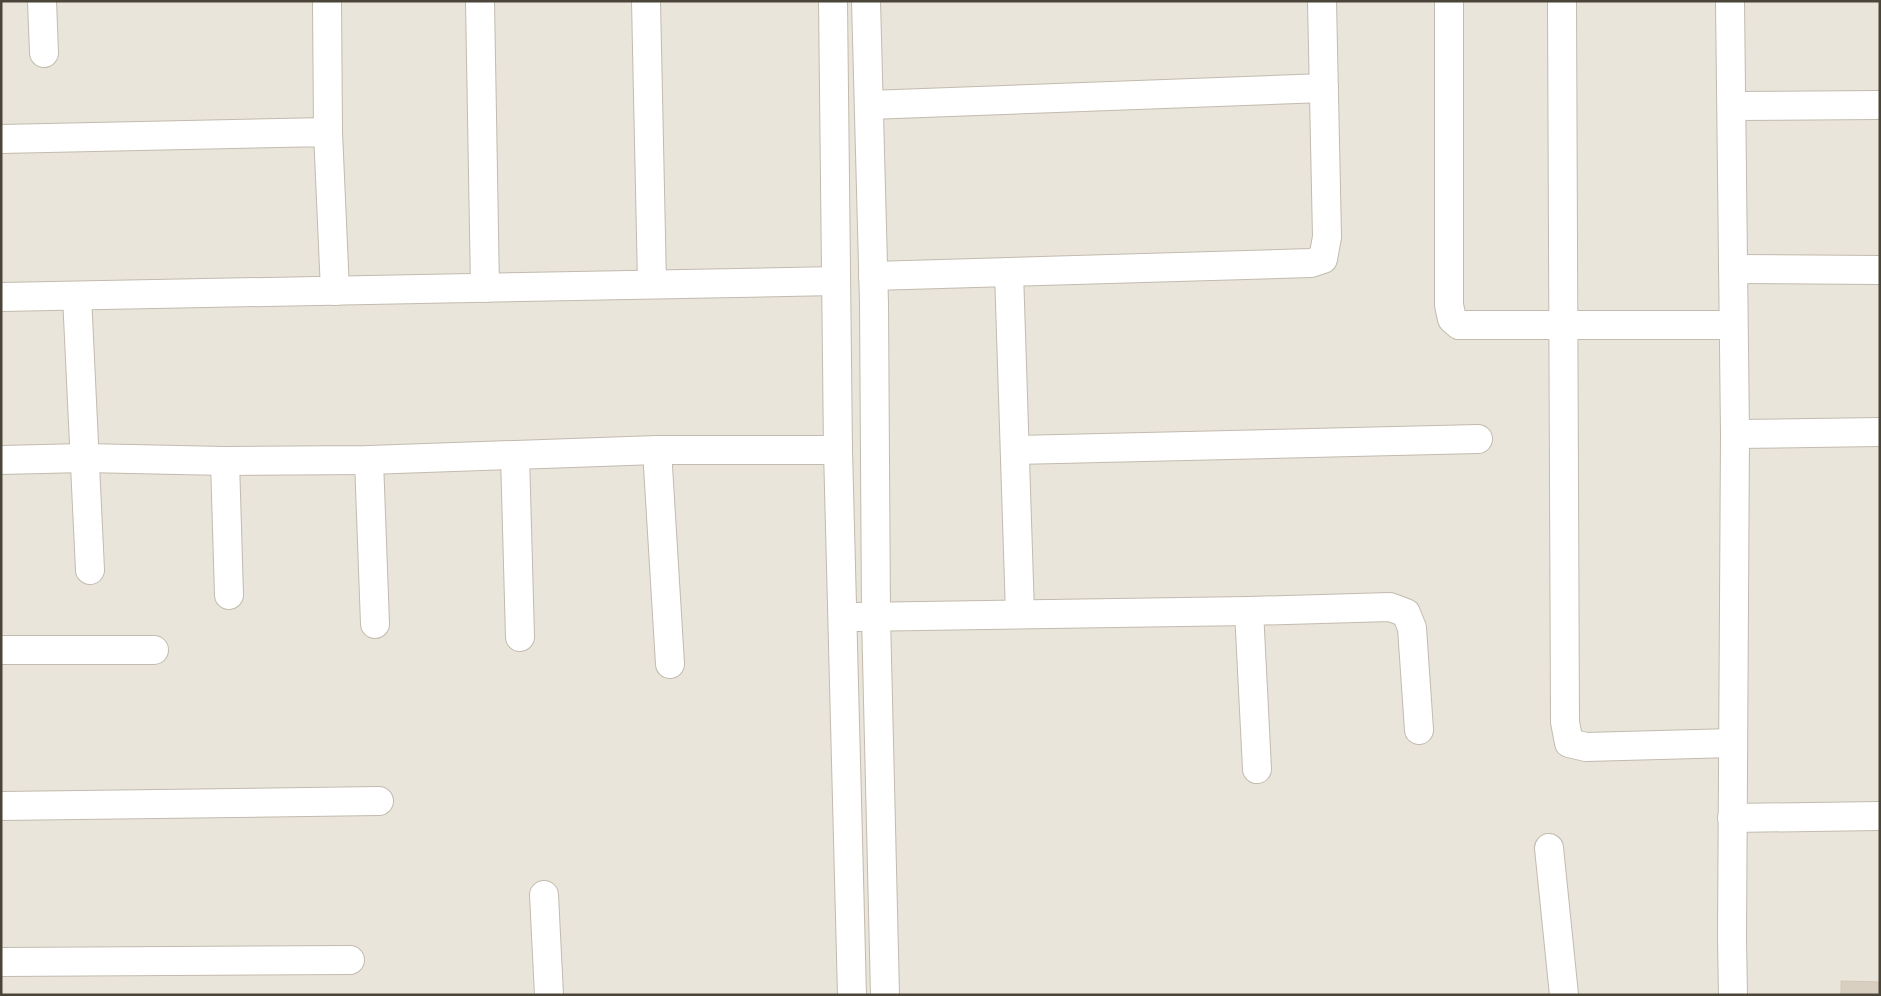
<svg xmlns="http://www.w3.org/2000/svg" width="1881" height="996" font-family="'Titillium Web',sans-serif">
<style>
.residential{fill:#eae5da}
.building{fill:#d8cfc1;stroke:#d3c7b4}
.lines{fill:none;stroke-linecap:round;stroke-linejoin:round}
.minor-casing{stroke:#c2bbae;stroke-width:30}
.minor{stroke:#fff;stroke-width:28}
</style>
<rect width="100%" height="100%" fill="#f6f3ec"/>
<rect class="residential" x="1" y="1" width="1879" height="994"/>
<polygon class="building" points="1841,981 1880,982 1880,995 1841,995"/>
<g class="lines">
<g class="minor-casing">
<g id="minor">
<polyline points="42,1 44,53"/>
<polyline points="327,1 328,132"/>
<polyline points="480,1 485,288"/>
<polyline points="646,1 652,284"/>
<polyline points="833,1 838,450 852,995"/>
<polyline points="866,1 874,303 876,616 885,995"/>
<polyline points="1449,1 1449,305 1452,319 1459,325 1733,325"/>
<polyline points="1562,1 1565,722 1569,743 1586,747 1733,743"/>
<polyline points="1730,1 1735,434 1732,939 1733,995"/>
<polyline points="869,105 1324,88"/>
<polyline points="1732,106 1880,105"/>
<polyline points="1,139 328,132 335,291"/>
<polyline points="1733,269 1880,270"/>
<polyline points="1009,272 1020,614"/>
<polyline points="873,276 1311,263 1323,259 1327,237 1322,1"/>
<polyline points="77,296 90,570"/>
<polyline points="1,297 836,281"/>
<polyline points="1735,434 1880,432"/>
<polyline points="657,450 670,664"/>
<polyline points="1015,450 1478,439"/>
<polyline points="515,455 520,637"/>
<polyline points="1,460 84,458 225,461 369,460 657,450 838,450"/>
<polyline points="369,460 375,624"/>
<polyline points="225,461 229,595"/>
<polyline points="1249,611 1257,769"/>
<polyline points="857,617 1249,611 1390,607 1406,613 1412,628 1419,730"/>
<polyline points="1,650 154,650"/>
<polyline points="1,806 379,801"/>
<polyline points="1732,818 1880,816"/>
<polyline points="1549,848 1564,995"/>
<polyline points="544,895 549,995"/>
<polyline points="1,962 350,960"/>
</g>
</g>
<use href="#minor" class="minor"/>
</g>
<rect width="1881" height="996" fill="none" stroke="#4b4439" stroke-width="5"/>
</svg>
